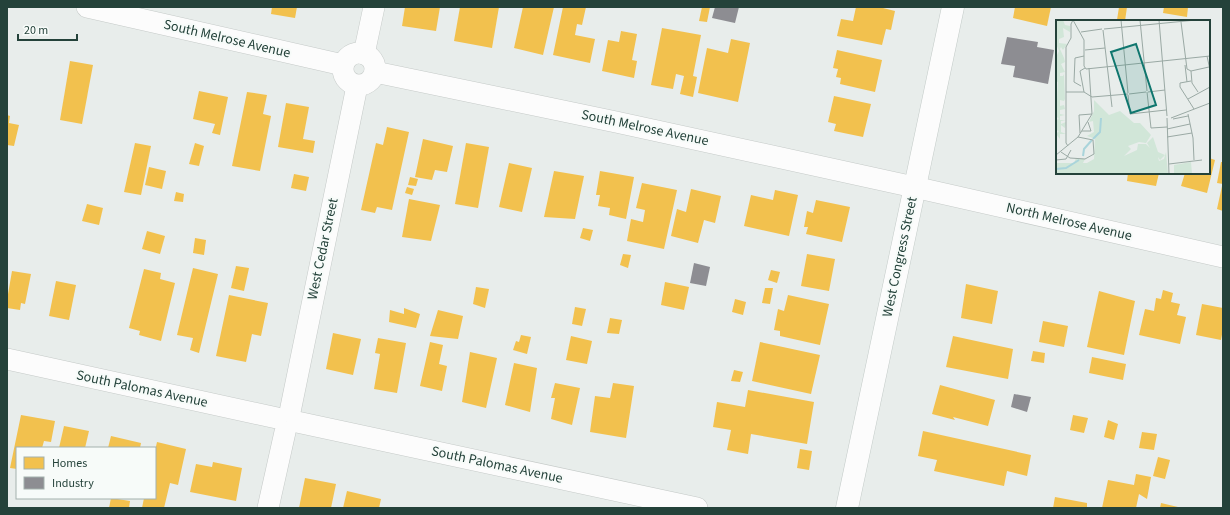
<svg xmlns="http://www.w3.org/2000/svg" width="1230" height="515" font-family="'Source Sans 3',sans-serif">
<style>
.homes{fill:#f2c14e}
.industry{fill:#8d8d92}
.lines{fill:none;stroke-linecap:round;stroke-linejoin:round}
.street-casing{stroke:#c5cac8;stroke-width:22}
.secondary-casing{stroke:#c3cbc8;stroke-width:23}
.street{stroke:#fcfcfc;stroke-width:21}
.secondary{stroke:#fcfcfc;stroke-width:22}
.labels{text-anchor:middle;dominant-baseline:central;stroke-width:4;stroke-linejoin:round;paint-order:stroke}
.street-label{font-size:14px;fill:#24423a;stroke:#f7fbf9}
.inset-river{fill:none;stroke:#a9d4db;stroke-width:2}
.inset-road{fill:none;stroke:#9aa9a4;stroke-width:1}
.view{fill:#0f766e;fill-opacity:0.15;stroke:#0f766e;stroke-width:2}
.inset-edge{fill:none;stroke:#24423a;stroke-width:2}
</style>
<rect width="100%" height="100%" fill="#e8edeb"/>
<g class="homes">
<polygon points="272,7 297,7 295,18 271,14"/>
<polygon points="405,7 440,7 436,31 402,26"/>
<polygon points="460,7 499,7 492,48 454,41"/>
<polygon points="523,7 554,7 543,55 514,48"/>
<polygon points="563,7 586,7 582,25 577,24 575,35 595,39 590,63 553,55"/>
<polygon points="702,7 710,7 707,22 699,21"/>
<polygon points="856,7 879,7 895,11 891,30 886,29 882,45 837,36 841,19 853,21"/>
<polygon points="1015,7 1051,7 1047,26 1013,18"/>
<polygon points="1119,7 1127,7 1125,21 1117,20"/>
<polygon points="1164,7 1188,7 1187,17 1163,13"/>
<polygon points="662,28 701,35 693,76 697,77 693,97 680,94 684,76 676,74 673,89 651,85"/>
<polygon points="621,31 637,34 632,60 637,61 634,78 602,71 608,40 619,42"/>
<polygon points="731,39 750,43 738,102 698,93 707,48 728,53"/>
<polygon points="837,50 882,60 875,92 840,84 841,78 836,77 838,69 833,68"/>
<polygon points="70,61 93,65 82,124 60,120"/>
<polygon points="199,91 228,97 220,135 212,133 215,124 193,119"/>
<polygon points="247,92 267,95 263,114 271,116 260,171 232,166"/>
<polygon points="834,96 871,104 863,137 834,131 836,124 828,122"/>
<polygon points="286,103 309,107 303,139 315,141 313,153 278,147"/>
<polygon points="7,115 10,116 9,123 19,125 14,146 7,145"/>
<polygon points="387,127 409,132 392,210 377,207 375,213 361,210 376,143 383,145"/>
<polygon points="423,139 453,146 447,172 435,170 432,180 415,177"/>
<polygon points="135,143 151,146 141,195 124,192"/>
<polygon points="195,143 204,146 199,166 189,164"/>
<polygon points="466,143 489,147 478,208 455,204"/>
<polygon points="1209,158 1215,160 1207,193 1181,186 1185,173 1209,173"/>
<polygon points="1221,162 1223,162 1223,184 1217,183"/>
<polygon points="509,163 532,168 522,212 499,207"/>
<polygon points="149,167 166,171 162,189 145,185"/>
<polygon points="554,171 584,176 575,219 544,217"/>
<polygon points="600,171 634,177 626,219 609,215 610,208 598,206 600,195 596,195"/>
<polygon points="1128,173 1159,173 1156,186 1127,181"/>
<polygon points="294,174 309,177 306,191 291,188"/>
<polygon points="410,177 418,179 416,186 408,185"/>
<polygon points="642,183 677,190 664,249 627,241 631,219 643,222 645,210 636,208"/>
<polygon points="1222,186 1223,186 1223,211 1217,209"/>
<polygon points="407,187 414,189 412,195 405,193"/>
<polygon points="691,189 721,196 715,223 704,220 698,243 671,236 677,209 686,212"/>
<polygon points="775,190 798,195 789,236 744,226 751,195 773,200"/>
<polygon points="176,192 184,194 183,202 174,201"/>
<polygon points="409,199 440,205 431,241 402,237"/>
<polygon points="816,200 850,207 842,242 806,234 808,227 804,227 807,211 813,213"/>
<polygon points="87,204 103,208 99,225 82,221"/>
<polygon points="583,228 593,230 590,241 580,238"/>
<polygon points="147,231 165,236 160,254 142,249"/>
<polygon points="195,238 206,240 204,255 193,253"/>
<polygon points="623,254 631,255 628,268 620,265"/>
<polygon points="807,254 835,259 829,291 801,286"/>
<polygon points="236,266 249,268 244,291 231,288"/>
<polygon points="193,268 218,274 199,353 190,350 193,338 177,335"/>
<polygon points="144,269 161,273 160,279 175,283 161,341 139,335 140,331 129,328"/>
<polygon points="771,270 780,272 777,283 768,280"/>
<polygon points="12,271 31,274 25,304 21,303 20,310 7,308 7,300"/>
<polygon points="56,281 76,285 69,320 49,316"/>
<polygon points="665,282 689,287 684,310 661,305"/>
<polygon points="966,284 998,291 992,324 961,318"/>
<polygon points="476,287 489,289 485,308 473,304"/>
<polygon points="765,288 773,288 770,304 762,303"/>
<polygon points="1163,290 1173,293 1171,302 1180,304 1177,315 1186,317 1180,344 1139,335 1145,309 1154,311 1156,298 1161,299"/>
<polygon points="1099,291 1135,301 1124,355 1087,347"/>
<polygon points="229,295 268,303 261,336 252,334 246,362 216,356"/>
<polygon points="788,295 829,304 820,345 780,336 780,331 774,330 778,309 784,311"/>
<polygon points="735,299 746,302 743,315 732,312"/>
<polygon points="1202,304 1223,308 1223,329 1221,340 1196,335"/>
<polygon points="575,307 586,309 582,326 572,324"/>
<polygon points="404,308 420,314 416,328 389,322 390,310 404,314"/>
<polygon points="438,310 463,316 458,339 430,336"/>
<polygon points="610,318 622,320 619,334 607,333"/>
<polygon points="1043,321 1068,326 1064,347 1039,342"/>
<polygon points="333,333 361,339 353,375 326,369"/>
<polygon points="521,335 531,337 527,354 513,350 516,341 519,342"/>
<polygon points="571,336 592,341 587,364 566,360"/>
<polygon points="953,336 1013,349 1008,379 946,367"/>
<polygon points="378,338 406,343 397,393 374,389 380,354 375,353"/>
<polygon points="430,342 443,345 439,364 447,366 442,391 420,386"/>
<polygon points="760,342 820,355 811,394 752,381"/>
<polygon points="1033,351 1045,353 1044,363 1031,361"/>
<polygon points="470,352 497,358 486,408 462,402"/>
<polygon points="1092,357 1126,364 1123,380 1089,373"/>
<polygon points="514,363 537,368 530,412 505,405"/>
<polygon points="734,370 743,372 740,382 731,381"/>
<polygon points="555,383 580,388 572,425 551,419 555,398 551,398"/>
<polygon points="613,383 634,386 626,438 590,432 595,396 610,398"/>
<polygon points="940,385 995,400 988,426 953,417 955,420 932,414"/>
<polygon points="748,390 814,402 807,444 751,434 748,454 727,450 731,430 713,427 717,402 745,407"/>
<polygon points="21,415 55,421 51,442 44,441 42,448 17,448 17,469 10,468"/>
<polygon points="1073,415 1088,418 1084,433 1070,430"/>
<polygon points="1108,420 1118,424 1114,440 1104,437"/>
<polygon points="64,426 89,431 85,448 59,448"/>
<polygon points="923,431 1031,455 1027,476 1007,471 1004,486 934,471 937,460 918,456"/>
<polygon points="1142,432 1157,434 1154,450 1139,448"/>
<polygon points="111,436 141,443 140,448 108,448"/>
<polygon points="157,442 186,449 178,485 170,483 164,508 142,508 144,498 155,498 155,451"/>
<polygon points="800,449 812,451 809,470 797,468"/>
<polygon points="1158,457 1170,460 1165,479 1153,476"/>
<polygon points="213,462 242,468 236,501 190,492 196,464 212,467"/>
<polygon points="1136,474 1151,477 1147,499 1139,494 1136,508 1102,508 1108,480 1134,485"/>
<polygon points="305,478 336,484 331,508 299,508"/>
<polygon points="347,491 381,499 379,508 343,508"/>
<polygon points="1055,497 1087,503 1087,508 1053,508"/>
<polygon points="111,498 130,501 129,508 109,508"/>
<polygon points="1161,503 1178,507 1178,508 1160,508"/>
</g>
<g class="industry">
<polygon points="715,7 739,7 735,23 712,18"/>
<polygon points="1007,37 1038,42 1037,47 1054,50 1048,84 1013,77 1015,66 1001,64"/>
<polygon points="694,263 710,267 706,286 690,283"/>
<polygon points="1014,394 1031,397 1027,412 1011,407"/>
</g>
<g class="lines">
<g class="street-casing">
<g id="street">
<polyline points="87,7 343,65"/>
<circle cx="359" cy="69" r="16"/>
<polyline points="364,54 374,7"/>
<polyline points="375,72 616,122 914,187 1223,257"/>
<polyline points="7,359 277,418"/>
<polyline points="290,412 357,86"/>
<polyline points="297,422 697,508"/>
<polyline points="268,508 285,432"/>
</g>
</g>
<g class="secondary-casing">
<polyline id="secondary" points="847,508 953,7"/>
</g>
<use href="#street" class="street"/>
<use href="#secondary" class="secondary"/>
</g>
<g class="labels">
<g class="street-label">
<text transform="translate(227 39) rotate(13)">South Melrose Avenue</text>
<text transform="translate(645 128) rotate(12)">South Melrose Avenue</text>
<text transform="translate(1069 222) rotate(13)">North Melrose Avenue</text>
<text transform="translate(323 249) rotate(-78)">West Cedar Street</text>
<text transform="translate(900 257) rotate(-78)">West Congress Street</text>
<text transform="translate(142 389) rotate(12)">South Palomas Avenue</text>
<text transform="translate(497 465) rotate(12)">South Palomas Avenue</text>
</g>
</g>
<g transform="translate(1056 20)">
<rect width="154" height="154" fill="#e8edeb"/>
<path d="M0 0H7L9 5 14 6V12L7 8 8 17 3 19V23L11 24 7 30 5 27 4 29 8 38 9 42 5 44 9 52 4 53V56H7L8 54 9 79 8 81 4 80V86L8 85 9 89 4 90V94L9 95 4 96V100H10L5 101V104L10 102 9 108 5 105V112L10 114H4V119L0 114 3 111 0 110V100L3 99 0 96 2 62 0 61V37L3 31 0 24ZM38 80 53 95 64 91 78 103H84L95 115 90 123 83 122 72 126 75 129 68 136 81 130 82 124H90L94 128 91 123 97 117 102 132 99 135 102 132 109 135 104 140 102 137 103 141 108 139 110 132 112 154H0V143H18L20 138 29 139 27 143H31L38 139 39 116 37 118 31 116 38 112 37 101 33 102 38 91ZM135 142 136 154H118V145Z" fill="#d1e6d8"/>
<path class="inset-river" d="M37 119 44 112 45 98M27 136 28 129 36 120M0 149 10 148 23 140"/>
<path class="inset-road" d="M17 0 28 20V46L30 49 154 36M65 0 72 73M84 0 91 71M103 0 111 96M125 2 131 49 135 51 153 47M48 9 140 0M47 10 56 87M25 12 46 9M29 30 49 28M151 36 154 50M129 45 131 62M135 51 136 63 142 72M135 61 124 63V67L138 89M25 66 18 62 19 38 28 36M10 72H28L36 77 72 74M28 72 24 51 29 48M91 72 95 108 111 107M92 72 109 70M73 74 90 72M72 75 74 94 110 90M132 79 154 67M132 94 137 118 138 140M111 98 113 154M115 98 154 83M117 99 132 96M111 109 134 104M26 111H35L32 102M24 113 23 95 36 94M111 117 136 113M12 126 10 123V27L15 18V4L17 0M5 132 14 138 29 139 38 134 37 120 22 117M0 135 22 117 36 94 33 48M0 140 10 139 15 130M113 144 146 140"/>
<path class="view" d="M80 24 100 85 75 93 55 32Z"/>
<rect width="154" height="154" class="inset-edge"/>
</g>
<rect width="1230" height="515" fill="none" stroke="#24423a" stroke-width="16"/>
<rect x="16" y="447" width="140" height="52" fill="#f7fbf9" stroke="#a3b1ad"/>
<rect x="24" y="457" width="20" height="12" fill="#f2c14e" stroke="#a3b1ad"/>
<text x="52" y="467" font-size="12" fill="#24423a">Homes</text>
<rect x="24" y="477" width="20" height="12" fill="#8d8d92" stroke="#a3b1ad"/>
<text x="52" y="487" font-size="12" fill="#24423a">Industry</text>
<path d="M18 34v6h59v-6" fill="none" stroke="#24423a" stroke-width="2"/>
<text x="24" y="34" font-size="12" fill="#24423a" stroke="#f7fbf9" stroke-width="3" paint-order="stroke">20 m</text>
</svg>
